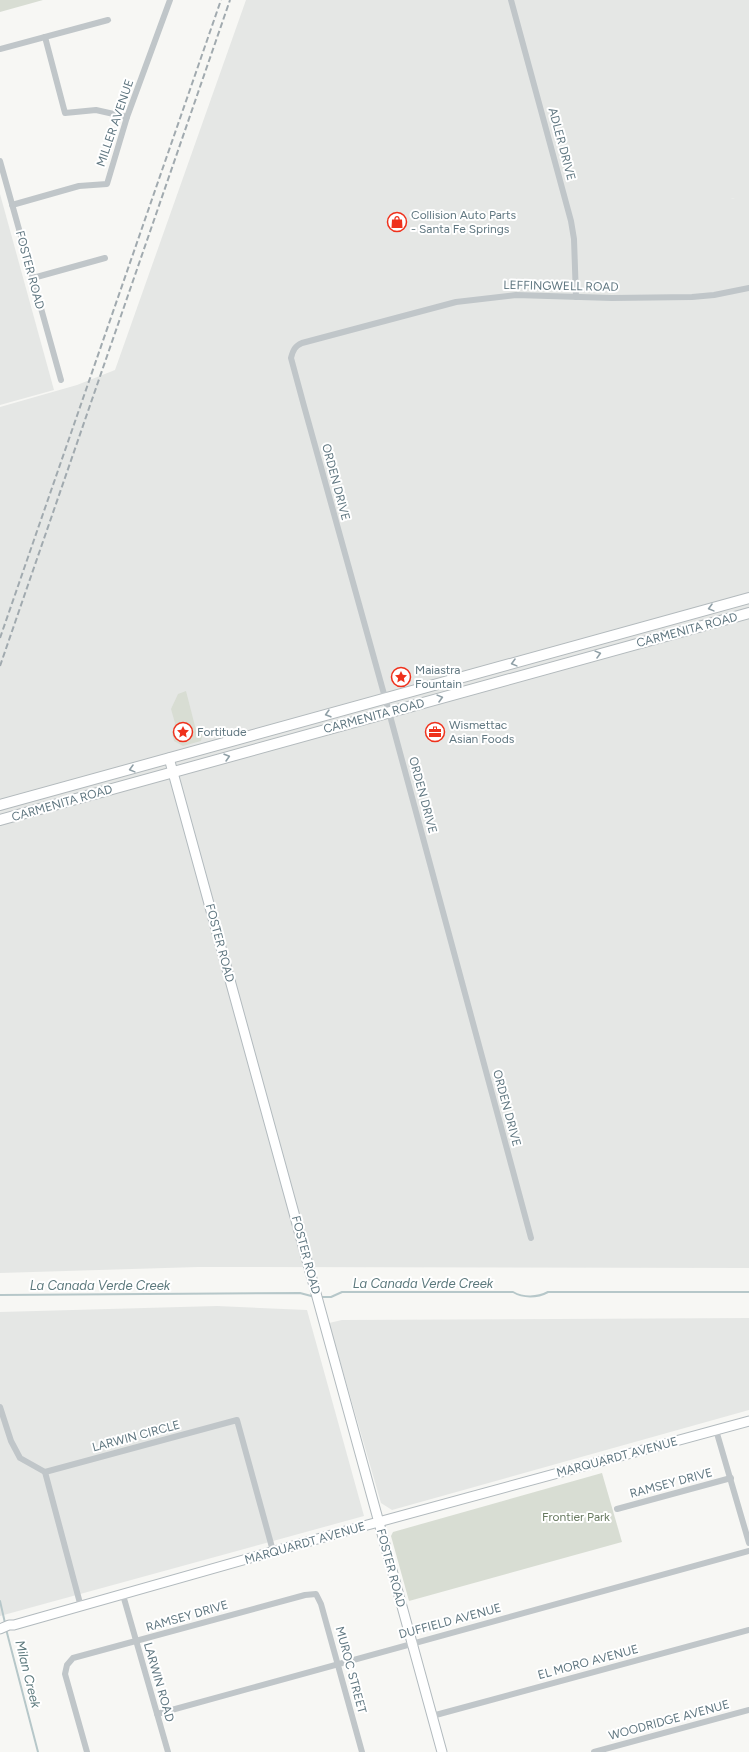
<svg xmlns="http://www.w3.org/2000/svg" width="749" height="1752" font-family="Figtree,sans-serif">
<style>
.built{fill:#e5e7e5}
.green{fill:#d8ddd3}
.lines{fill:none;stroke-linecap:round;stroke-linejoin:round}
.stream{stroke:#b6c7c9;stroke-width:2}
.secondary-casing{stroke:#b2babe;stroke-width:11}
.primary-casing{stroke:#b3babd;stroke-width:12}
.street{stroke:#c0c6c9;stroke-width:6}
.secondary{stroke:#fff;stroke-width:9}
.primary{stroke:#fff;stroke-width:10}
.rail{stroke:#a1aaaf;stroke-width:2;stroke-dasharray:6 3;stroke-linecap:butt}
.oneway{stroke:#90a0a7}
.labels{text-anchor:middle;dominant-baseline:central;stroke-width:4;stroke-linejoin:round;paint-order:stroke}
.street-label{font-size:12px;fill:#607781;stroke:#fff}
.poi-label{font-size:12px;fill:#607781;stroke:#fff;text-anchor:start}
.park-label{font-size:12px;fill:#67795f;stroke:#fff}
.water-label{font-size:13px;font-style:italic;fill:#5b787c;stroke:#fff}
</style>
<rect width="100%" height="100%" fill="#f7f7f4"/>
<g class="built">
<polygon points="246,0 749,0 749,194 731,199 749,194 749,1268 198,1267 0,1273 0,407 77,385 115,370"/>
<polygon points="0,194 54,390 0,405"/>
<polygon points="217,1306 307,1310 364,1516 0,1616 0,1312"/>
<polygon points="749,1318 749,1410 392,1510 381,1503 329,1323 342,1320"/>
</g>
<g class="green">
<polygon points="0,0 43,0 0,12"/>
<polygon points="186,691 196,730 200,729 202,736 201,741 183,746 174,741 172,733 175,723 171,709 178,694"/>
<polygon points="602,1473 622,1542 409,1601 391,1536 393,1532"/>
</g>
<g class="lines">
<g class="stream">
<polyline points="0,1295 300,1293 315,1297"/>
<path d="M319 1297H331L342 1292H513C523 1298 537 1298 548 1292H749"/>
<polyline points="0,1601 5,1623"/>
<polyline points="6,1629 38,1752"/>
</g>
<g class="secondary-casing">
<g id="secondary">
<polyline points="169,758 442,1752"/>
<polyline points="0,1629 9,1625 14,1625 349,1530 749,1421"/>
</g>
</g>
<g class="primary-casing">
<g id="primary">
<polyline points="0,805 749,598"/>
<polyline points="0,820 749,613"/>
</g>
</g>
<g class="street">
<polyline points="511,0 571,221 574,239 576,297"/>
<polyline points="45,37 65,113 96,110 127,117"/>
<polyline points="0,49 108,20"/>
<polyline points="0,161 61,380"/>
<polyline points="12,205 79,186 107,184 127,117 170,0"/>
<polyline points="33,278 105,258"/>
<path d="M531 1238 389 712 304 406 291 358C293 350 295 346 302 343L456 302 516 295 612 298 692 297 714 295 749 288"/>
<polyline points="0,1407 11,1441 20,1458 45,1472"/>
<polyline points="716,1430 749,1543"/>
<polyline points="617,1509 731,1478"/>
<polyline points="123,1595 168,1752"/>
<polyline points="81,1607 45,1472 237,1420 273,1551"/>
<polyline points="157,1714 749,1551"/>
<polyline points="432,1716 749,1630"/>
<polyline points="87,1752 65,1674 67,1665 73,1658 305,1595 316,1594 321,1604 362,1752"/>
<polyline points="594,1752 749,1710"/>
</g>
<use href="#secondary" class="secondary"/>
<use href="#primary" class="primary"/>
<g class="rail">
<polyline points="0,638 221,0"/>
<polyline points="0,666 230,0"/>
</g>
</g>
<defs><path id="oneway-chevron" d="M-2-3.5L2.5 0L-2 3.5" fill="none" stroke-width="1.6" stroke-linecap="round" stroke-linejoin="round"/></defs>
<g class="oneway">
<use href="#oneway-chevron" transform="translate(711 608) rotate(165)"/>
<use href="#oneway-chevron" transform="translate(598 654) rotate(-15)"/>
<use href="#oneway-chevron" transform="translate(514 663) rotate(165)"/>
<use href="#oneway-chevron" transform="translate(440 698) rotate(-15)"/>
<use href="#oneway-chevron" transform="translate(328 714) rotate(164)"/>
<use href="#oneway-chevron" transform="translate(227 757) rotate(-16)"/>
<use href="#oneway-chevron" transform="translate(132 769) rotate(165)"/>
</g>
<defs>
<g id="shop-ring" transform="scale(1)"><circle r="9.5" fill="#fff" stroke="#ef311c" stroke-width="1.5"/><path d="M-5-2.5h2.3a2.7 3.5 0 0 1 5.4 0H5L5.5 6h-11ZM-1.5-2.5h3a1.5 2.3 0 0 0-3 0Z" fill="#ef311c"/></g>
<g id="sight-ring" transform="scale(1)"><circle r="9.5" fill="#fff" stroke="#ef311c" stroke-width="1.5"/><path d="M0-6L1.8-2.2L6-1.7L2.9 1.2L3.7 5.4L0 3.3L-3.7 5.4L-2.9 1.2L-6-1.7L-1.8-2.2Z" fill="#ef311c"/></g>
<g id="office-ring" transform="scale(1)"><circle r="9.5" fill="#fff" stroke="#ef311c" stroke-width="1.5"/><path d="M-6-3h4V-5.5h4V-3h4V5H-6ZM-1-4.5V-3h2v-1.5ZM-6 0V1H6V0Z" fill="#ef311c"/></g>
</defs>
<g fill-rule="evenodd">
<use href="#shop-ring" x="397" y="222"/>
<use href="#sight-ring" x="401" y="677"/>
<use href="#sight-ring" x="183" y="732"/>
<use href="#office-ring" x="435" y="732"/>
</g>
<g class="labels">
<g class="street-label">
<text transform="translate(115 123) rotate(-71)">MILLER AVENUE</text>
<text transform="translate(562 144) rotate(75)">ADLER DRIVE</text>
<text transform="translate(30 270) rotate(75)">FOSTER ROAD</text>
<text transform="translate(561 286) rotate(1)">LEFFINGWELL ROAD</text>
<text transform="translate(336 482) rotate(75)">ORDEN DRIVE</text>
<text transform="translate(687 630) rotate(-15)">CARMENITA ROAD</text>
<text transform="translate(374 716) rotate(-15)">CARMENITA ROAD</text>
<text transform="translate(423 795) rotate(75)">ORDEN DRIVE</text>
<text transform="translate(62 803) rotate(-16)">CARMENITA ROAD</text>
<text transform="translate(220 943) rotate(75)">FOSTER ROAD</text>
<text transform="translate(507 1108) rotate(75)">ORDEN DRIVE</text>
<text transform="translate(306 1255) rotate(75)">FOSTER ROAD</text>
<text transform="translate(136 1436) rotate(-15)">LARWIN CIRCLE</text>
<text transform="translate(617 1457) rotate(-15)">MARQUARDT AVENUE</text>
<text transform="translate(671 1483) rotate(-15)">RAMSEY DRIVE</text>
<text transform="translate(305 1543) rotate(-16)">MARQUARDT AVENUE</text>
<text transform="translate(391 1568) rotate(75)">FOSTER ROAD</text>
<text transform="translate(187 1616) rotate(-16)">RAMSEY DRIVE</text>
<text transform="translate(450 1621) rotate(-15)">DUFFIELD AVENUE</text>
<text transform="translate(588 1662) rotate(-15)">EL MORO AVENUE</text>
<text transform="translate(351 1670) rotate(75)">MUROC STREET</text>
<text transform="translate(159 1682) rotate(74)">LARWIN ROAD</text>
<text transform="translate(669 1720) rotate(-15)">WOODRIDGE AVENUE</text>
</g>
<g class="poi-label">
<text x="411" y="215">Collision Auto Parts<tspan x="411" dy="14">- Santa Fe Springs</tspan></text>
<text x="415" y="670">Maiastra<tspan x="415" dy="14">Fountain</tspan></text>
<text x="449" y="725">Wismettac<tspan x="449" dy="14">Asian Foods</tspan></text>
<text x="197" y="732">Fortitude</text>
</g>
<g class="park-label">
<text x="576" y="1517">Frontier Park</text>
</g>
<g class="water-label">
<text x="423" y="1283">La Canada Verde Creek</text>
<text x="100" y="1285">La Canada Verde Creek</text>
<text transform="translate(28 1674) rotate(76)">Milan Creek</text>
</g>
</g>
</svg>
